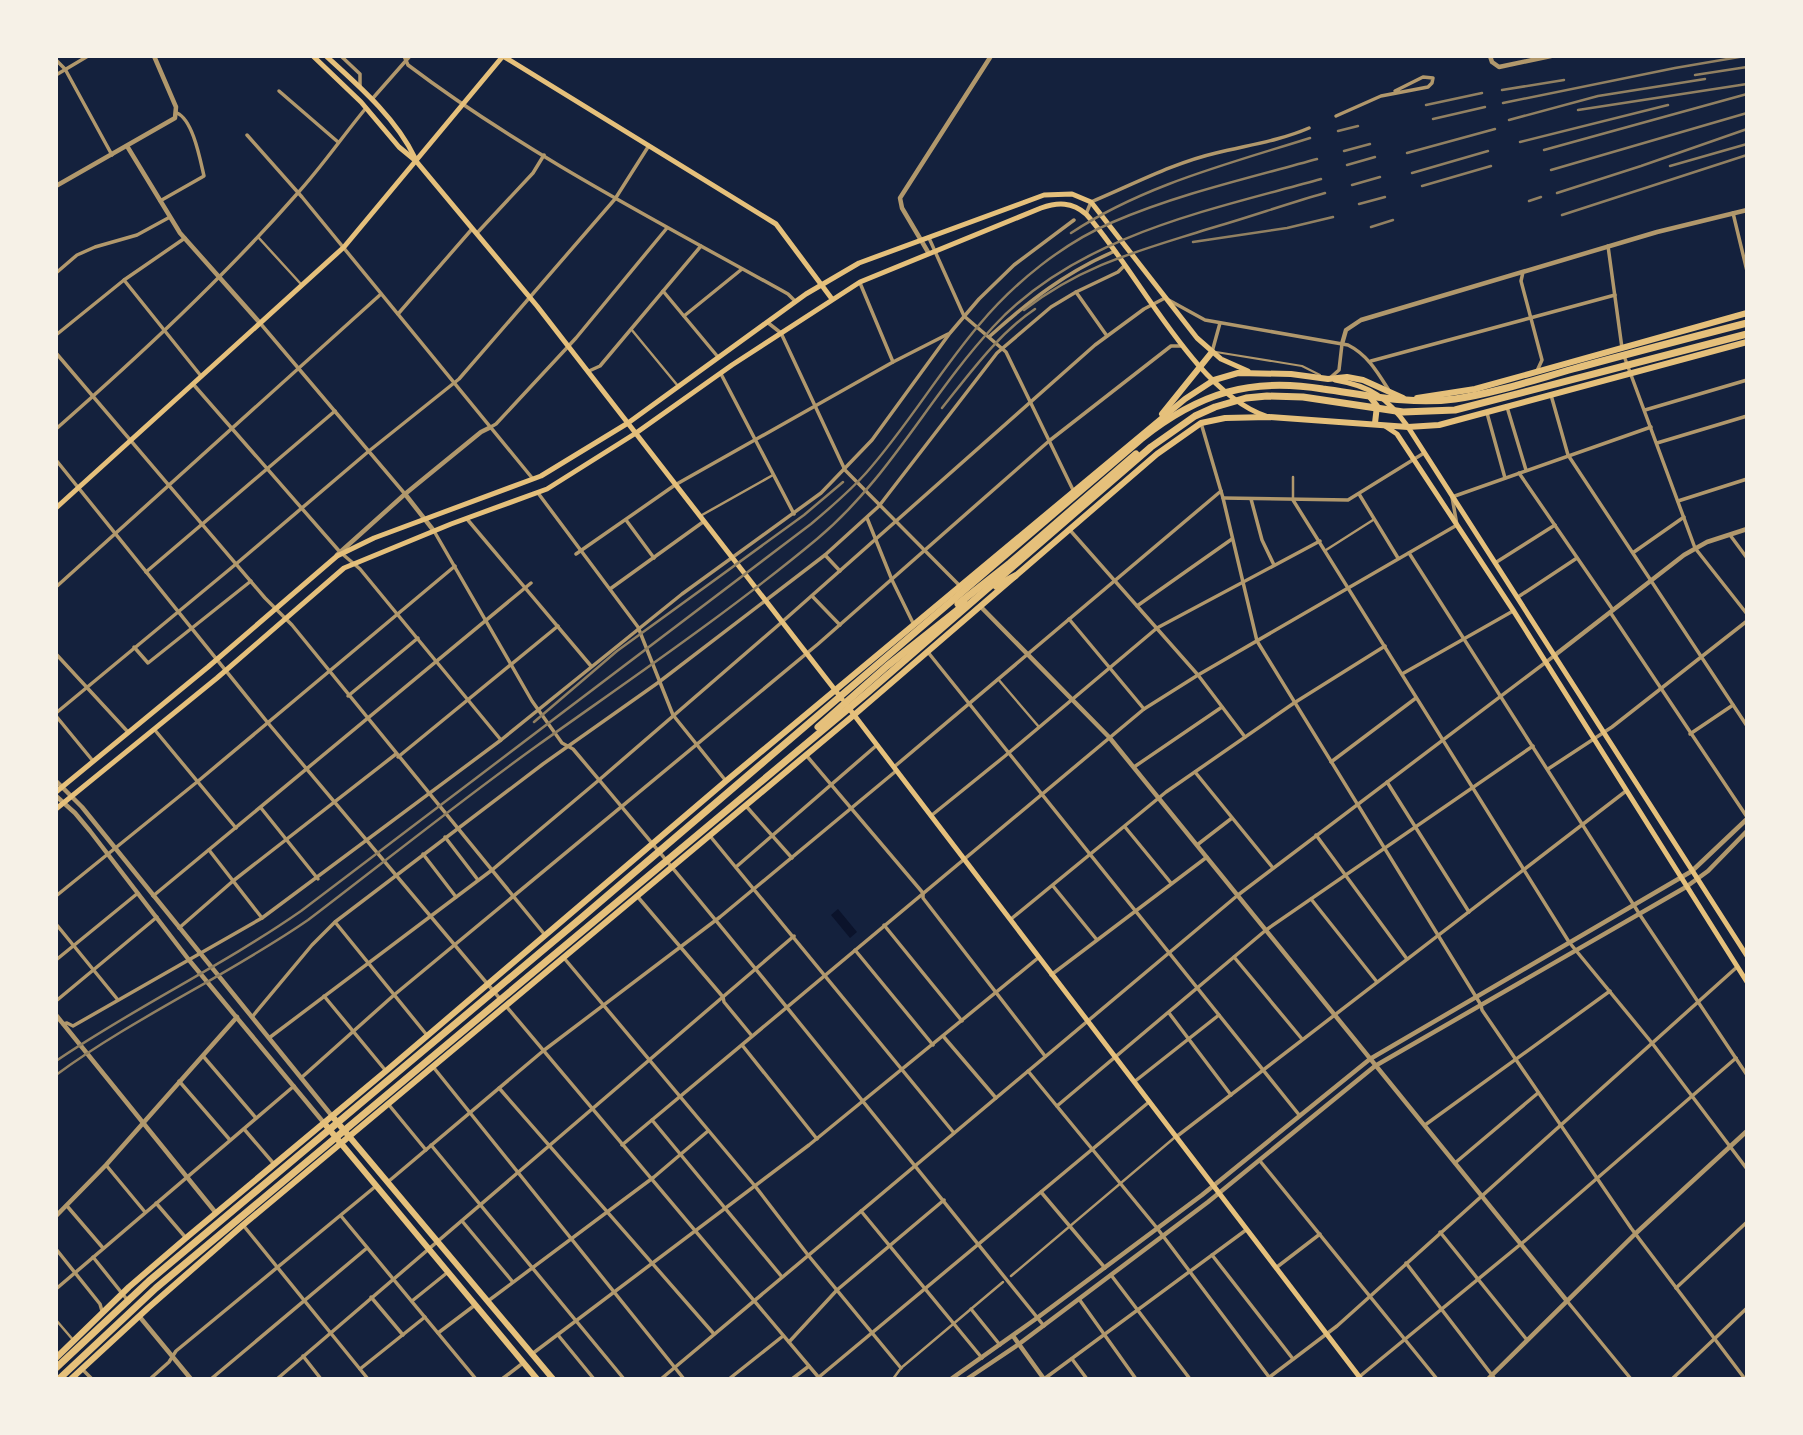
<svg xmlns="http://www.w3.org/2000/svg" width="1803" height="1435" font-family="'Golos Text',sans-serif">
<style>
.water{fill:#0b132b}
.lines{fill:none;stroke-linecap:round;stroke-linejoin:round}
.service{stroke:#b1986c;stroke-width:2}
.pedestrian{stroke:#b1986c;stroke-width:2.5}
.minor{stroke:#b1986c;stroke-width:3.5}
.tertiary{stroke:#b1986c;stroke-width:4.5}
.secondary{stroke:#e5c07b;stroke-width:5}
.primary{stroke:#e5c07b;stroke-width:6}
.trunk{stroke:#e5c07b;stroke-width:6}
.motorway{stroke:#e5c07b;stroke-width:7}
.rail{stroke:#918062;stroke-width:2.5}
</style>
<rect width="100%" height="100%" fill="#14213d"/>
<polygon class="water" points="838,909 857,932 850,938 831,915"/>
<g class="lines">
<polyline class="service" points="1216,352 1302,366 1320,375"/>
<g class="pedestrian">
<polyline points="258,237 300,283"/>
<polyline points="631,329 678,386"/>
<polyline points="1293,477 1293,500"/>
<polyline points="702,515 773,475"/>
<polyline points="1326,550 1373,520"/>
<polyline points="998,679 1039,727"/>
<polyline points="1011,1276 1174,1138"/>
<polyline points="56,1320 74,1341"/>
<polyline points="893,1379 901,1368 1003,1282"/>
</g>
<g class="minor">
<polyline points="341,56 360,74 360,87"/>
<path d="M404 56 408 65C526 154 659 222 788 294L795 301"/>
<polyline points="56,60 65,69 112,155"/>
<polyline points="56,75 88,56"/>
<polyline points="279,91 338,142"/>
<polyline points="373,98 410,56"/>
<polyline points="1336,116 1381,96 1428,87 1432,83 1433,78 1423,77 1395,91"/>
<polyline points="247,135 302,197 533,479"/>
<path d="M160 201 204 176C200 159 193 120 177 113"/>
<polyline points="1733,213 1747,271"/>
<path d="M1086 214 1091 202C1132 185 1173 163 1216 153 1248 145 1279 141 1309 128"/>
<polyline points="477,233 533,173 544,155"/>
<polyline points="929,238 964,316 1006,352 1074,492"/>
<polyline points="1608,246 1622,348"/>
<polyline points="1523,272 1521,281 1542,360 1537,371"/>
<polyline points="56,273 77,255 95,247 137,235 170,217"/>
<polyline points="124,280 201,376"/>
<polyline points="860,283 893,362"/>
<polyline points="663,291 718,357"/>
<polyline points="1076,292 1107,336"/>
<polyline points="398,314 472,229"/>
<polyline points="684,316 742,269"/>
<polyline points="767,322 781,333 845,470 960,586"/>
<polyline points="260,323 405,494"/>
<polyline points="56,335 124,280 185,238"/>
<path d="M990 336C1029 301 1066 272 1115 251"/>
<polyline points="1212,352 1220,323"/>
<polyline points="56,353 265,598 292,625 545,935"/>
<polyline points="1624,356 1695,548 1747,614"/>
<polyline points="1371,361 1615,295"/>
<polyline points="589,371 600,366 701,246"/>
<polyline points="721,374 794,514"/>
<polyline points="1330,378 1339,370 1342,344"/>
<polyline points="193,384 340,552 360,569 501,740"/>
<polyline points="1551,395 1568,455 1747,726"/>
<polyline points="1507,407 1526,470"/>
<polyline points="1645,410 1747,380"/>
<polyline points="1487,413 1505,478"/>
<polyline points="1201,423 1223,498 1257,641 1481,1005 1482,1010 1631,1228 1745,1379"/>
<polyline points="489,428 496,424 576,338 667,228"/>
<path d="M56 429C140 355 222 279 296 195 321 168 342 137 366 108"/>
<polyline points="1657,443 1747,416"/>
<polyline points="56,460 268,723 501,1000"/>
<polyline points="1519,473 1613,610"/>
<polyline points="538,493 638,627 673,715 726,781"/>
<polyline points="1359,494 1398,558"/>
<polyline points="1223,498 1348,500 1424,453"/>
<polyline points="1251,499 1262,540 1274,565"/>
<polyline points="1293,500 1569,942 1652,1043 1747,1169"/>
<polyline points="1678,501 1747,479"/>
<polyline points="867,518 892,580 914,625"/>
<polyline points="467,519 591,666"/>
<polyline points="626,520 654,558"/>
<polyline points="1069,529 1198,675 1245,737"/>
<path d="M434 531 532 701 562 743 573 749C734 939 888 1133 1044 1326"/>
<polyline points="1730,535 1747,558"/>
<polyline points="1634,552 1684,517"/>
<polyline points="1409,553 1642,918 1747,1075"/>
<polyline points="576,554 675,485 893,362 948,334"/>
<polyline points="825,555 840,571"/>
<polyline points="1495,563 1555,525"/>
<polyline points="146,572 335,411"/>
<polyline points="56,587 381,294"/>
<polyline points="610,589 703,522"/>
<polyline points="812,596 840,625"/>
<polyline points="1518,597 1577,558"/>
<polyline points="1137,606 1232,539"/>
<polyline points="1610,612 1747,817"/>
<polyline points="1069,619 1144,709"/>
<polyline points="134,647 148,663 251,581"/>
<polyline points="927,651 1300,1116"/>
<polyline points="56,654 128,732"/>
<polyline points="1402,674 1513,611"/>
<polyline points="348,696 418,638"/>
<polyline points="56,713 236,564 369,451 459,379 615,199 648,147"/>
<polyline points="56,716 93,761"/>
<polyline points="154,729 236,828"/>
<polyline points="1690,734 1733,705"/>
<polyline points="806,755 923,893 923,898 1045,1056"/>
<polyline points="398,757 558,626"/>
<polyline points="1331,762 1416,698"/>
<polyline points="894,767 1221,491"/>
<polyline points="1134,767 1222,707"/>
<polyline points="1548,769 1612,727 1747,621"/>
<polyline points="1195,772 1273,868"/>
<polyline points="1387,782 1469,912"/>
<polyline points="746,806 792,858"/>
<polyline points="261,808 318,879"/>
<polyline points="932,815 1005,756 1157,628 1320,541"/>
<polyline points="1125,827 1171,883"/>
<polyline points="1316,835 1407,959"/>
<polyline points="710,836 954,1133"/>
<polyline points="445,837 478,880"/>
<polyline points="1197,845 1232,818"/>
<polyline points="209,850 262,918"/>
<polyline points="423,854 456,897"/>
<polyline points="736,867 877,745"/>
<polyline points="1053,886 1097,940"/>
<polyline points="56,896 197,782 455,566"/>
<polyline points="153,896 531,583"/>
<polyline points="637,896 723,997 724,1002 752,1036"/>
<polyline points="1311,899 1377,982"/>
<polyline points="1011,919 1166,792 1294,703 1385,646"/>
<polyline points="335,922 426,1034"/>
<polyline points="56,924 118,1000"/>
<polyline points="884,925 962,1021"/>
<polyline points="179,928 233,881 396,754"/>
<polyline points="855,950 933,1045"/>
<polyline points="1234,957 1302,1039"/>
<polyline points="564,958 755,1186 808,1255 901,1368"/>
<polyline points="56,960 138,893"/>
<polyline points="1051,975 1207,857"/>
<polyline points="324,996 386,1071"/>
<polyline points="56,1001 157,917"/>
<polyline points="506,1006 820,1379"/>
<polyline points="1169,1013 1231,1095"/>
<polyline points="252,1017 312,945 335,922 543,764 659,682 825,555 879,506 997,353 1051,307 1076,292 1118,272 1124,266"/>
<polyline points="63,1024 67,1023 73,1026 262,918 501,740 682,594 821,493 872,440 950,333 979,299 1014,265 1074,220"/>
<polyline points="943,1036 996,1098"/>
<path d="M269 1038 492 870 599 780 782 622 1095 345 1144 309 1165 298 1205 320 1348 345C1368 355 1378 373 1390 392"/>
<polyline points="742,1045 817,1139"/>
<polyline points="203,1056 256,1118"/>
<polyline points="434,1068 684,1379"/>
<polyline points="1028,1071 1157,1228 1269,1377"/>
<polyline points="301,1078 394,995 818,644 1049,441 1171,346 1183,346"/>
<polyline points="179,1081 230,1140"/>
<polyline points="1134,1082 1219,1015"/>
<polyline points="499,1088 714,1334"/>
<polyline points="389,1105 426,1150"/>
<polyline points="1057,1106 1266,930 1533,746"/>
<polyline points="652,1120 782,1277"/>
<polyline points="1425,1125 1610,991"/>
<polyline points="244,1129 274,1164"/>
<polyline points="1176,1137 1626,791"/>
<polyline points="431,1145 624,1379"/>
<polyline points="622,1145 1144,709 1198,675 1457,525 1452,497 1651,427"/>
<polyline points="1260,1161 1437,1379"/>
<polyline points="1455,1163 1538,1093"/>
<polyline points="106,1165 145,1212"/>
<polyline points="389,1181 543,1051 720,917 896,771"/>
<polyline points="1041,1192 1105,1268"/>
<polyline points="156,1203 186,1238"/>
<polyline points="67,1206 103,1248"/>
<polyline points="861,1211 982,1358"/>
<polyline points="341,1216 476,1379"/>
<polyline points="462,1221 512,1281"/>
<polyline points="243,1225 368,1379"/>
<polyline points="1440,1232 1527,1340"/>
<polyline points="56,1249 100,1304 102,1311"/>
<polyline points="1212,1255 1293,1359"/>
<polyline points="93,1257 129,1302"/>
<polyline points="1406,1263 1495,1379"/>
<polyline points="1277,1267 1320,1234"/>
<polyline points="1111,1275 1190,1379"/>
<polyline points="1676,1288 1747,1222"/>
<polyline points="56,1289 294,1086"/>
<polyline points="371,1297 403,1335"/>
<polyline points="1079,1299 1136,1379"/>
<polyline points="412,1301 448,1272"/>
<polyline points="488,1301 654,1177 708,1131"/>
<polyline points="1567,1301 1631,1379"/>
<polyline points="971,1309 1000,1345"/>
<polyline points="438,1333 475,1305"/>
<polyline points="558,1335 594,1379"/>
<polyline points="789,1342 837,1290 944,1200"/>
<polyline points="532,1354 809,1145 1038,958"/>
<polyline points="303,1356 321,1379"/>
<polyline points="1072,1359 1087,1379"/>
<polyline points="82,1369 92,1379"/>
<polyline points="360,1369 425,1317"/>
<polyline points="819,1377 1149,1102"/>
<polyline points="1359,1377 1527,1239 1736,1058"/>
<polyline points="150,1379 169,1362 176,1351 376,1186"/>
<polyline points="211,1379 367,1248"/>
<polyline points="277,1379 794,936"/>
<polyline points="502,1379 523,1363"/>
<polyline points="661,1379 1238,895 1554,656"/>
<polyline points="729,1379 783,1336"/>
<polyline points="792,1379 809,1366"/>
<polyline points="1044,1379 1246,1230"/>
<polyline points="1267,1379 1337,1326 1737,967"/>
<polyline points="1672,1379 1747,1308"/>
</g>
<g class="tertiary">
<polyline points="1490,56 1492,62 1499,67 1551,56"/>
<polyline points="127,146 180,233 260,323"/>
<polyline points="56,186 175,118 176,107 154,56"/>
<polyline points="928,252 902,208 900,198 991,56"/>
<polyline points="1342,344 1346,330 1361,320 1657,232 1747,210"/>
<polyline points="405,494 434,531"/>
<polyline points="337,555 405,494 481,432 489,428"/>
<polyline points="980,606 1109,737 1567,1301"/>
<polyline points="1555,655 1684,555 1707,542 1747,529"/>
<polyline points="56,781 82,807 332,1116"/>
<polyline points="56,796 75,813 90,831 189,960 324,1123"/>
<polyline points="56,1015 216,1213"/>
<polyline points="56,1216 106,1165 237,1017"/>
<polyline points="139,1316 191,1379"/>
<polyline points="1013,1336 1044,1379"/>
<polyline points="951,1379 1037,1318 1202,1195 1370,1059 1692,871 1747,819"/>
<polyline points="967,1379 1019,1344 1208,1202 1375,1066 1686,887 1708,871 1747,831"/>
<polyline points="1488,1379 1635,1234 1747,1131"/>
</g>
<g class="secondary">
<polyline points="313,56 361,102 399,147 416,161 537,306 842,699"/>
<path d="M326 56C359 86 396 118 415 158"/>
<polyline points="503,56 776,224 832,299"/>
<path d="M1335 380C1370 386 1387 397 1408 427L1747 956"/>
<polyline points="1385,426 1397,434 1513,610 1747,982"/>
<polyline points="56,508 344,247 503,56"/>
<polyline points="848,707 1361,1379"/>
<polyline points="56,792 208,667 337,556 374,538 541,476 628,423 806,294 859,263 1044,195 1072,194 1091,202 1197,338 1221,359 1248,371"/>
<path d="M56 809 217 678 344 568 451 524 547 489 636 433 732 365 860 282 1041 208C1058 202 1072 202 1086 214 1137 270 1194 392 1266 416"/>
</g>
<g class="primary">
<polyline points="332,1116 553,1379"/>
<polyline points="324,1123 537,1379"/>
</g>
<g class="trunk">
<polyline points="1370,397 1377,406 1375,423"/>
<polyline points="1417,398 1475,389 1747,313"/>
<polyline points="1162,414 1212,352"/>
<polyline points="56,1358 129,1287 186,1238 386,1071 726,781 1185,399 1214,380 1238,373 1291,374 1328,379 1347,377 1363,380 1403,398"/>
<polyline points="71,1379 148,1308 243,1225 854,715 1157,454 1201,423 1225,418 1269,417 1408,427 1439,425 1747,342"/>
</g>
<g class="motorway">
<polyline points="996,586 1015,576"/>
<polyline points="958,604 1010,563 1136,454"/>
<polyline points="818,727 887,666 965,604"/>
<path d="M56 1368 149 1281 580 919 1141 439C1199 393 1250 377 1323 389 1367 395 1410 405 1455 399 1495 393 1534 380 1573 369 1631 353 1689 338 1747 323"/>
<polyline points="59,1379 156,1288 867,693 1151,447 1195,416 1215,407 1246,398 1267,396 1303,397 1403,412 1455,410 1747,334"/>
</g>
<g class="rail">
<polyline points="1695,75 1747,67"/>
<polyline points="1502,90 1564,80"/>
<polyline points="1503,103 1675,68 1745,56"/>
<polyline points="1426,105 1482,93"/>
<polyline points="1578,110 1747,84"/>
<polyline points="1433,119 1485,107"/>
<polyline points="1509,120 1598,96 1705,79"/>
<polyline points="1338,131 1358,126"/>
<polyline points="1520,142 1668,105"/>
<polyline points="1544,150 1747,94"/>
<polyline points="1344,151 1370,144"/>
<polyline points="1407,153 1495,129"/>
<polyline points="1347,165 1375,157"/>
<polyline points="1670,166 1747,144"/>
<polyline points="1551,170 1747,113"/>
<polyline points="1412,173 1488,151"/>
<polyline points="1352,185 1380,177"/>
<polyline points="1422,186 1491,166"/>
<polyline points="1557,193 1641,166 1747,129"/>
<polyline points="1529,201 1541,197"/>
<polyline points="1359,204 1385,197"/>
<polyline points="1562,215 1747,155"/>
<polyline points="1371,227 1393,220"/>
<path d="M1071 233C1144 185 1228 164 1310 138"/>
<polyline points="1193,242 1287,228 1333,217"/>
<path d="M1024 310C1084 264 1139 251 1208 229 1247 218 1286 204 1325 193"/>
<path d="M942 408C970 373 998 334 1035 309"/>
<polyline points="534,722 617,651 804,515 843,482"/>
<path d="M56 1061C135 1007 222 966 301 911L811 524C830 508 849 492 866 473 907 427 939 372 979 325 1014 283 1063 243 1113 222 1178 194 1249 178 1317 159"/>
<path d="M56 1075C135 1017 227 976 308 920 384 862 460 801 538 745 632 678 728 613 817 539 889 479 930 395 993 327 1077 236 1206 211 1321 179"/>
</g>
</g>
<rect width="1803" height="1435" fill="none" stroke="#f6f1e7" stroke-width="116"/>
</svg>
